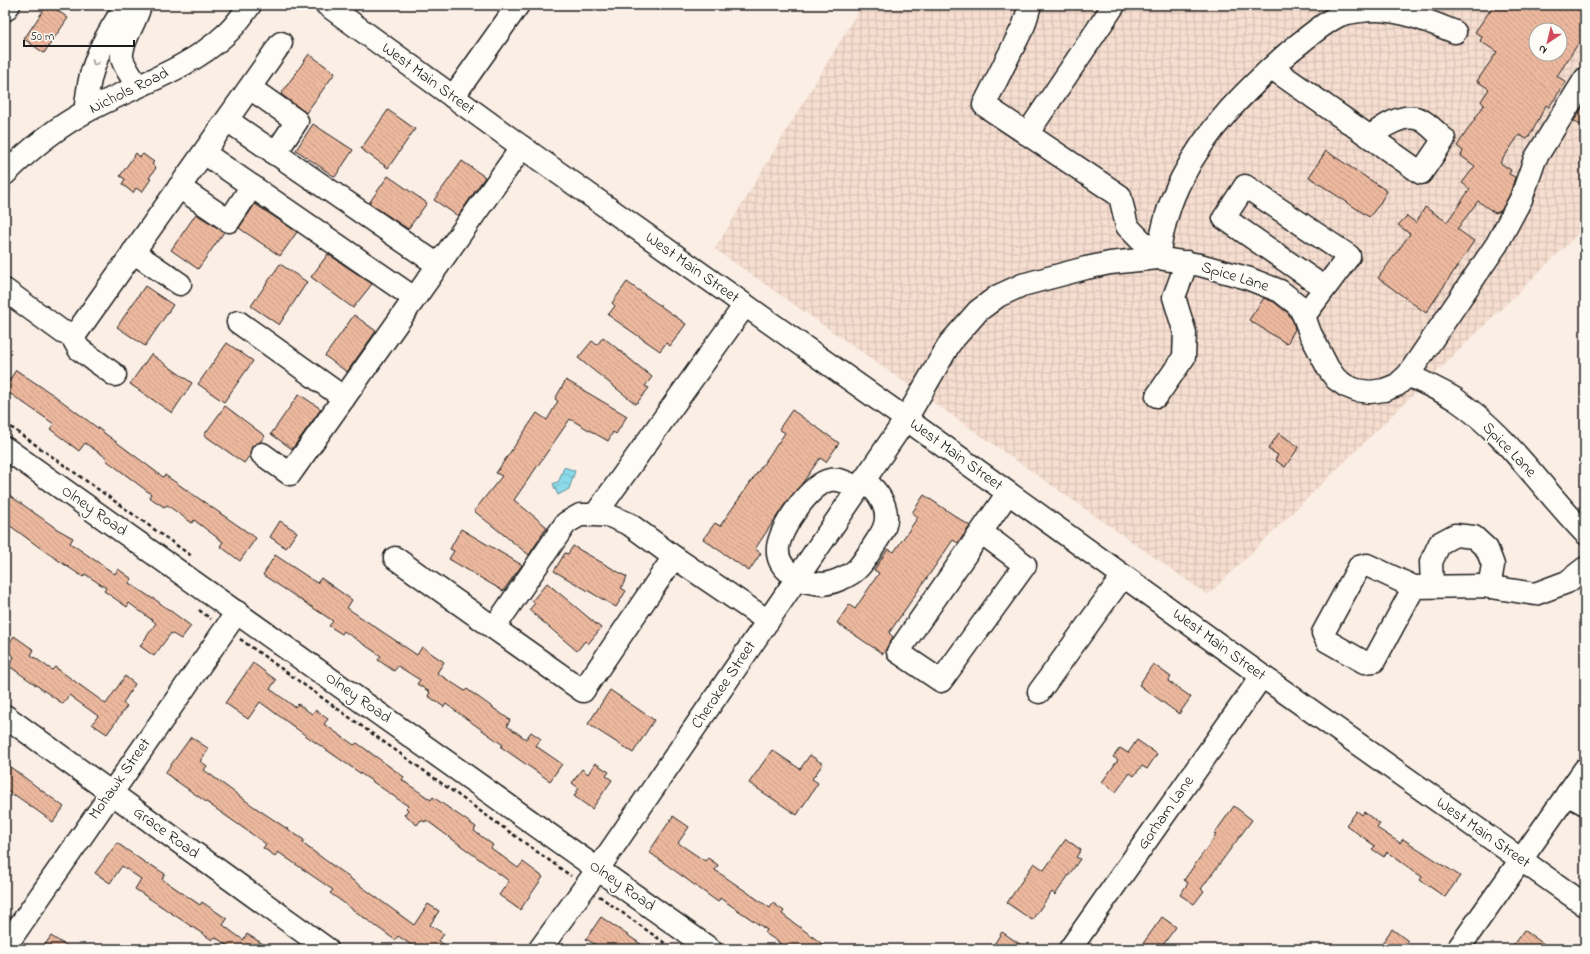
<svg xmlns="http://www.w3.org/2000/svg" width="1590" height="954" font-family="'Indie Flower',sans-serif">
<style>
.industrial{fill:url(#industrial-grid);fill-rule:evenodd}
.water{fill:url(#water-waves);stroke:#5f8d97}
.building{fill:url(#building-back-hatch);stroke:#1c1c1c;fill-rule:evenodd}
.lines{fill:none;stroke-linecap:round;stroke-linejoin:round}
.minor-casing{stroke:#1c1c1c;stroke-width:25}
.major-casing{stroke:#1c1c1c;stroke-width:25}
.path{stroke:#1c1c1c;stroke-width:2.5;stroke-dasharray:4 3;stroke-linecap:butt}
.minor{stroke:#fdfcf7;stroke-width:22}
.major{stroke:#fdfcf7;stroke-width:22}
.oneway{stroke:#989794}
.labels{text-anchor:middle;dominant-baseline:central;stroke-width:3.5;stroke-linejoin:round;paint-order:stroke}
.street-label{font-size:16px;fill:#1c1c1c;stroke:#fdfcf7}
</style>
<defs>
<pattern id="industrial-grid" width="8" height="8" patternUnits="userSpaceOnUse"><rect width="8" height="8" fill="#f6ded0"/><path d="M0 4h8M4 0v8" fill="none" stroke="#d2beb2"/></pattern>
<pattern id="water-waves" width="16" height="10" patternUnits="userSpaceOnUse"><rect width="16" height="10" fill="#8bd9e9"/><path d="M0 5q4-4 8 0t8 0" fill="none" stroke="#77bac7"/></pattern>
<pattern id="building-back-hatch" width="6" height="6" patternUnits="userSpaceOnUse"><rect width="6" height="6" fill="#ecb89e"/><path d="M-1 5l2 2M0 0l6 6M5-1l2 2" fill="none" stroke="#ca9e88"/></pattern>
</defs>
<rect width="100%" height="100%" fill="#faeee5"/>
<filter id="ink" filterUnits="userSpaceOnUse"><feTurbulence type="fractalNoise" baseFrequency=".025" numOctaves="2"/><feDisplacementMap in="SourceGraphic" scale="8" xChannelSelector="R" yChannelSelector="G"/><feConvolveMatrix kernelMatrix="1 2 1 2 8 2 1 2 1" color-interpolation-filters="sRGB"/></filter>
<g filter="url(#ink)">
<path class="industrial" d="M862 5H1585V227L1208 595 715 249ZM1536 30H1560V54H1536Z"/>
<polygon class="water" points="564,467 575,471 569,489 558,495 553,484 559,481"/>
<g class="building">
<polygon points="47,5 50,5 68,18 44,53 24,39"/>
<path d="M1494 5H1585V49L1578 44 1557 76 1566 82 1549 107 1546 105 1532 132 1527 139 1519 135 1500 163 1511 170 1509 174 1515 177 1510 194 1501 211 1495 213 1478 201 1457 229 1474 241 1426 313 1378 278 1410 234 1398 225 1407 216 1416 223 1425 207 1447 222 1470 189 1462 183 1475 166 1461 156 1463 151 1457 146 1484 105 1481 101 1489 89 1477 81 1497 52 1480 41 1482 37 1475 32ZM1536 30H1560V54H1536Z"/>
<polygon points="309,54 335,73 306,113 281,94"/>
<polygon points="1585,103 1585,128 1574,121"/>
<polygon points="388,110 415,129 388,168 361,149"/>
<polygon points="313,124 353,150 335,177 296,150"/>
<polygon points="1326,151 1387,191 1379,205 1369,217 1309,177"/>
<polygon points="136,153 140,157 143,154 154,162 152,164 156,168 149,178 151,179 142,192 136,188 133,193 122,184 125,179 120,176"/>
<polygon points="462,161 485,177 458,216 434,200"/>
<polygon points="388,176 427,203 408,229 369,203"/>
<polygon points="255,204 297,232 280,256 239,228"/>
<polygon points="196,214 224,232 198,269 171,250"/>
<polygon points="328,254 372,284 353,308 311,277"/>
<polygon points="280,264 307,282 279,325 251,306"/>
<polygon points="627,282 686,324 670,346 666,343 660,351 608,315 615,306 612,303"/>
<polygon points="145,286 173,305 145,346 117,327"/>
<polygon points="1264,298 1274,302 1288,313 1293,321 1295,329 1287,344 1249,320"/>
<polygon points="354,315 376,331 347,372 325,356"/>
<polygon points="603,337 652,377 645,386 649,388 636,404 578,358 592,341 597,345"/>
<polygon points="227,343 253,361 224,402 198,384"/>
<polygon points="151,354 192,383 172,413 130,384"/>
<polygon points="16,370 55,396 163,477 165,475 256,538 240,561 220,546 223,542 194,520 192,523 167,505 164,507 149,497 151,494 106,460 107,458 85,443 79,451 50,429 54,424 5,390 5,387"/>
<polygon points="566,380 627,416 616,434 613,432 608,441 570,419 514,500 547,527 529,555 474,511 502,476 496,473 537,413 547,420 558,401 555,399"/>
<polygon points="299,394 321,409 292,449 271,434"/>
<polygon points="225,406 265,436 260,442 252,446 250,455 244,463 204,435"/>
<polygon points="792,410 839,443 826,462 820,458 801,485 787,501 755,549 761,553 749,571 703,539 715,523 720,526 785,433 779,429"/>
<polygon points="1279,433 1299,447 1285,467 1275,460 1278,455 1268,449"/>
<polygon points="5,492 57,529 73,538 70,543 115,574 118,569 132,579 129,583 153,599 153,598 191,626 181,639 171,633 154,656 140,646 156,623 129,603 127,607 104,591 106,588 85,574 83,577 43,550 5,522"/>
<polygon points="924,495 970,526 958,543 953,540 889,633 893,637 883,654 837,623 849,605 855,609 879,573 874,570 888,549 894,552 918,517 912,513"/>
<polygon points="280,521 297,532 286,548 270,537"/>
<polygon points="461,529 522,565 503,591 449,559 454,551 450,549"/>
<polygon points="573,546 627,577 621,588 626,591 616,607 554,571 565,553 568,554"/>
<polygon points="275,555 317,583 321,578 352,600 347,608 417,655 422,647 444,662 437,673 465,691 467,689 510,720 507,726 526,739 531,732 541,739 536,746 562,764 550,781 501,747 503,745 446,704 444,707 428,696 430,692 417,684 420,680 398,666 394,671 378,660 381,656 344,631 342,634 329,626 333,621 263,575"/>
<polygon points="547,583 601,628 588,644 585,641 577,651 529,610 535,603 532,601"/>
<polygon points="14,636 34,650 31,655 52,670 55,667 106,704 125,676 135,684 123,703 127,706 107,734 92,724 98,716 69,695 63,704 9,666 14,657 5,650"/>
<polygon points="253,663 276,680 270,689 295,707 298,704 312,714 315,710 328,719 324,724 354,745 357,743 404,777 402,780 431,800 433,797 476,827 474,831 493,845 491,848 518,868 523,862 543,877 520,910 499,895 509,881 426,820 425,822 421,820 417,825 404,815 408,810 406,808 408,806 312,740 260,702 248,719 225,703"/>
<polygon points="1153,664 1171,677 1168,681 1191,697 1179,714 1139,685"/>
<polygon points="610,690 654,720 633,753 588,724"/>
<polygon points="191,737 209,749 200,761 207,766 204,770 253,806 304,840 302,843 414,925 428,904 439,911 430,925 444,934 439,941 451,949 417,949 398,936 395,940 330,893 333,890 278,852 275,856 263,848 266,844 165,773"/>
<polygon points="1137,740 1157,754 1147,769 1142,766 1134,776 1130,773 1116,792 1102,782 1118,760 1113,757 1120,748 1128,753"/>
<polygon points="772,750 800,769 810,755 823,764 812,779 818,783 797,815 749,783"/>
<polygon points="5,763 64,807 53,822 15,795 14,796 5,790"/>
<polygon points="595,763 609,772 606,776 612,780 592,809 574,796 579,788 572,783 582,769 588,774"/>
<polygon points="1234,806 1252,820 1201,889 1204,891 1194,904 1180,895 1188,883 1184,880 1216,835 1214,834"/>
<polygon points="1357,811 1362,815 1364,812 1380,824 1377,828 1400,843 1403,839 1460,876 1445,897 1420,880 1422,877 1387,852 1384,857 1372,849 1375,846 1346,825"/>
<polygon points="673,816 689,827 678,843 705,861 708,858 718,865 715,870 770,908 773,903 784,911 782,914 829,949 776,949 780,943 765,933 767,930 720,898 718,902 649,852"/>
<polygon points="1066,839 1081,850 1076,857 1080,859 1055,895 1052,892 1032,920 1007,903 1034,863 1044,870"/>
<polygon points="117,843 150,866 151,865 165,874 162,879 200,905 202,902 227,919 223,925 243,940 247,934 271,949 232,949 215,937 212,940 135,889 141,879 122,866 110,883 95,873"/>
<polygon points="601,917 648,949 602,949 586,939"/>
<polygon points="1162,917 1176,927 1160,949 1139,949"/>
<polygon points="1392,929 1408,941 1403,949 1378,949"/>
<polygon points="1524,930 1551,949 1510,949"/>
<polygon points="1002,932 1027,949 991,949"/>
<polygon points="51,936 71,949 42,949"/>
</g>
<g class="lines">
<g class="minor-casing">
<g id="minor">
<polyline points="1030,5 1024,25 984,105 1120,196 1127,226 1158,258"/>
<polyline points="5,10 9,5"/>
<path d="M1272 68 1421 173 1444 139C1438 134 1426 121 1419 119 1403 113 1382 127 1370 137"/>
<path d="M137 86C133 78 124 67 122 58 120 43 137 21 140 5"/>
<polyline points="250,88 297,121 275,154"/>
<polyline points="453,97 518,5"/>
<path d="M85 112C87 99 88 84 92 72 99 48 112 25 127 5"/>
<polyline points="227,120 438,265"/>
<polyline points="1027,134 1114,5"/>
<polyline points="204,153 414,298"/>
<path d="M5 174C29 150 57 127 87 111 131 87 188 70 225 35 235 27 242 16 250 5"/>
<polyline points="179,187 229,221 252,186"/>
<polyline points="133,252 180,284"/>
<path d="M1158 258C1162 229 1168 204 1182 178 1207 128 1248 88 1289 52 1303 41 1322 24 1338 16 1344 13 1354 12 1361 11 1394 6 1425 20 1455 32"/>
<polyline points="5,290 64,333 77,332 281,43"/>
<polyline points="1304,316 1349,256 1245,186 1224,218 1325,288"/>
<polyline points="238,322 344,398 522,147"/>
<polyline points="70,333 79,349 115,375"/>
<path d="M1408 375C1424 383 1440 390 1455 399 1507 434 1542 489 1585 533"/>
<polyline points="1157,396 1184,357 1185,333 1174,297 1187,262"/>
<polyline points="5,448 710,949"/>
<polyline points="262,454 290,474 344,398"/>
<path d="M859 488C850 484 840 478 830 480 810 484 781 527 778 547 777 557 781 565 788 571 790 573 794 577 797 579 801 581 819 584 823 584 833 583 850 576 857 569 864 562 869 553 874 545 880 536 887 527 886 515 885 500 875 489 864 480"/>
<polyline points="595,515 610,516 629,524 674,557 583,691 494,628 566,523 580,515 595,515 745,305"/>
<polyline points="981,532 1025,565 941,681 898,652 1008,493"/>
<polyline points="674,557 768,621"/>
<polyline points="395,558 494,628"/>
<polyline points="1432,586 1431,562 1440,543 1455,535 1474,537 1487,549 1493,565 1489,587"/>
<polyline points="1414,587 1374,661 1364,662 1327,641 1323,633 1359,567 1367,565 1414,587 1485,586 1535,594 1567,582 1585,568"/>
<polyline points="1039,692 1123,576"/>
<polyline points="5,716 327,949"/>
<polyline points="1567,794 1585,804"/>
<polyline points="5,947 237,612"/>
<polyline points="540,949 598,869 906,419 950,343 978,311 998,296 1022,285 1086,268 1110,263 1158,258 1200,265 1247,278 1280,291 1298,305 1304,316 1310,333 1328,368 1336,379 1346,386 1356,390 1370,392 1384,390 1397,385 1408,375 1497,244 1521,199 1535,159 1585,79"/>
<polyline points="1070,949 1262,676"/>
<polyline points="1458,949 1585,769"/>
</g>
</g>
<g class="major-casing">
<polyline id="major" points="327,5 522,147 906,419 1262,676 1585,905"/>
</g>
<g class="path">
<polyline points="5,423 193,557"/>
<polyline points="199,610 211,619"/>
<polyline points="240,639 571,876"/>
<polyline points="599,896 673,949"/>
</g>
<use href="#minor" class="minor"/>
<use href="#major" class="major"/>
</g>
<defs><path id="oneway-chevron" d="M-2-3.5L2.5 0L-2 3.5" fill="none" stroke-width="1.6" stroke-linecap="round" stroke-linejoin="round"/></defs>
<use class="oneway" href="#oneway-chevron" transform="translate(95 63) rotate(110)"/>
</g>
<g class="labels">
<g class="street-label">
<text transform="translate(428 79) rotate(36)">West Main Street</text>
<text transform="translate(129 91) rotate(-26)">Nichols Road</text>
<text transform="translate(692 268) rotate(35)">West Main Street</text>
<text transform="translate(1235 277) rotate(17)">Spice Lane</text>
<text transform="translate(1509 450) rotate(46)">Spice Lane</text>
<text transform="translate(956 455) rotate(36)">West Main Street</text>
<text transform="translate(94 511) rotate(35)">Olney Road</text>
<text transform="translate(1219 645) rotate(36)">West Main Street</text>
<text transform="translate(724 685) rotate(-56)">Cherokee Street</text>
<text transform="translate(358 698) rotate(35)">Olney Road</text>
<text transform="translate(120 779) rotate(-55)">Mohawk Street</text>
<text transform="translate(1166 813) rotate(-55)">Gorham Lane</text>
<text transform="translate(166 833) rotate(36)">Grace Road</text>
<text transform="translate(1483 833) rotate(35)">West Main Street</text>
<text transform="translate(622 886) rotate(35)">Olney Road</text>
</g>
</g>
<rect width="1590" height="954" fill="none" stroke="#fdfcf7" stroke-width="20"/>
<rect x="10" y="10" width="1570" height="934" fill="none" stroke="#1c1c1c" stroke-width="1.5" filter="url(#ink)"/>
<g transform="translate(1548 42) rotate(215)"><circle r="19" fill="#fdfcf7" stroke="#a3a29f"/>
<path d="M0-3L7 15L0 10L-7 15Z" fill="#d1495b"/>
<text y="-6" font-size="11" font-weight="bold" text-anchor="middle" fill="#1c1c1c">N</text>
</g>
<path d="M24 40v6h110v-6" fill="none" stroke="#1c1c1c" stroke-width="2"/>
<text x="30" y="40" font-size="12" fill="#1c1c1c" stroke="#fdfcf7" stroke-width="3" paint-order="stroke">50 m</text>
</svg>
